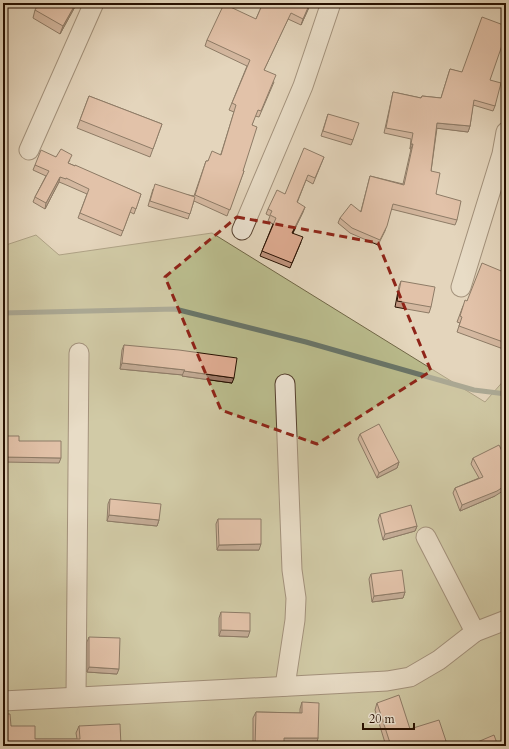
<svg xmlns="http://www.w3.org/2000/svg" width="509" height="749" font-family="Cardo,serif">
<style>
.green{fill:#babc8d;stroke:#706646}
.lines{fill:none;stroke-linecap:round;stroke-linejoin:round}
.stream{stroke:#697568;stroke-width:5}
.minor-casing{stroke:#56412f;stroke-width:21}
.minor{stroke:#ede4d3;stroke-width:19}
.wall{fill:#c0947e;stroke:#260f00}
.shaded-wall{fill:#9c7866;stroke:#260f00}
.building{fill:#dfac92;stroke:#260f00}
.marked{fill:none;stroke:#8f2418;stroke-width:3;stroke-dasharray:8 5;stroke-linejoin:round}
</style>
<rect width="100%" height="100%" fill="#e4d6bc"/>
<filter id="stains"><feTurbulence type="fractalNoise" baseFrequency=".005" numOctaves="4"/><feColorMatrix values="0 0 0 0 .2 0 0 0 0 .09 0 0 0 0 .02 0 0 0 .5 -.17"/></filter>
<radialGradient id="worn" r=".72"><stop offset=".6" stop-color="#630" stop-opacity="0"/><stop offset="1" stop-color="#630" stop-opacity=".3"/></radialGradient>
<polygon class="green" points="212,233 485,402 506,378 506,746 3,746 3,246 36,235 59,255"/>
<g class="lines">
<polyline class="stream" points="3,313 175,309 306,342 474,390 506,394"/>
<g class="minor-casing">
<g id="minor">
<polyline points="29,150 94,3"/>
<polyline points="242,230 303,86 331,3"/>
<polyline points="461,287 502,154 506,132"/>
<polyline points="426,537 475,632"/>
<polyline points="285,686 295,620 296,598 292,570 285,384"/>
<polyline points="76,697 79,353"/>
<polyline points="3,701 387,681 410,677 439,660 475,632 506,620"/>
</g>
</g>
<use href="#minor" class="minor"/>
</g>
<g class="wall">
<polygon points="77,3 60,34 33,18 35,10"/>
<polygon points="263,3 311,3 301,25 288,19 264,70 274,82 259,117 255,116 252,125 243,171 244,171 227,216 194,201 188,219 148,206 153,189 194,196 206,161 208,161 221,154 234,112 229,110 247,66 205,46 207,40 256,19"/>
<polygon points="450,69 490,80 495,106 493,111 473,105 470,126 468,132 437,128 431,171 436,194 457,220 455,225 391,209 385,231 378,245 350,233 338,223 340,218 361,211 370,176 403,184 411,149 410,149 411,139 384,133 392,97 393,92 421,98 422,96 441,98"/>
<polygon points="89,96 162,124 150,157 77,128"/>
<polygon points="328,114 353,140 351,145 321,136"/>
<polygon points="56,157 70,160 68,163 141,194 134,214 130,212 121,236 78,218 87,194 64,184 59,182 45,209 33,202 35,197 46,176 33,170 35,165"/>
<polygon points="324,157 313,184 306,180 297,203 303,212 293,233 301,242 290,268 260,256 273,224 268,221 270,216 266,214 268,209 285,194"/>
<polygon points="506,273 506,350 457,332 460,323 457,322 463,306 467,301"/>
<polygon points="401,281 431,307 429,313 395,307 399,286"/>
<polygon points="124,345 232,383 182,376 183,375 120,369 122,350"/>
<polygon points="360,434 399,462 397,468 377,478 358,439"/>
<polygon points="473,458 495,496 460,511 453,493 455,488 479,478 471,464"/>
<polygon points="110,499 159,520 157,526 107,521 108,504"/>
<polygon points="380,514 417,526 415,531 383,540 378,520"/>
<polygon points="218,519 259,550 217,550 216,524"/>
<polygon points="371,574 405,592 403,598 372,602 369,579"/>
<polygon points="221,612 248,637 219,636 219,618"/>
<polygon points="89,637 117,674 87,672 87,642"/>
<polygon points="302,702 318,738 316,745 284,744 284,746 253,746 253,718 256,712 300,713 300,709"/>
<polygon points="377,703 410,729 446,741 444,746 386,746 375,710"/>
<polygon points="11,726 35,739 77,739 76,733 79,726 121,746 3,746"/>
</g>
<g class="shaded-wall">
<polygon points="76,3 77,3 60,34 63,26"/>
<polygon points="310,3 311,3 301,25 303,19"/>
<polygon points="437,123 470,126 468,132 435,128"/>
<polygon points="411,144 413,144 411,149 410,149"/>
<polygon points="60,177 59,182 45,209 46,203"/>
<polygon points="305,207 303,212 290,238 292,233"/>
<polygon points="122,363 185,370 183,375 120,369"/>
<polygon points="184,371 234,378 232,383 182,376"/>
<polygon points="3,457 61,458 59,463 3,462"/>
<polygon points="399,462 397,468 377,478 379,473"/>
<polygon points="506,485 506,489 495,496 460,511 462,505"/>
<polygon points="109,515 159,520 157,526 107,521"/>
<polygon points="417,526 415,531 383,540 385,534"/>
<polygon points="261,544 259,550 217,550 219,545"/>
<polygon points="405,592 403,598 372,602 374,596"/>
<polygon points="221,630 250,631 248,637 219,636"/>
<polygon points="89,667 119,669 117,674 87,672"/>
<polygon points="284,738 318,738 316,745 281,744"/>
<polygon points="446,741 444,746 431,746"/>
</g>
<g class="building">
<polygon points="39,3 76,3 63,26 35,10"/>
<polygon points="263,3 310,3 303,19 291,13 264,70 276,75 261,111 258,110 252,125 257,127 243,171 244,171 230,210 195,195 206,161 208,161 212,151 221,155 236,105 232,103 250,60 207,40 224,4 256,19"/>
<polygon points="482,17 506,26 506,34 490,80 501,83 495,106 474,100 470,126 437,123 431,171 440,173 436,194 461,201 457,220 393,204 387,226 380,240 352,228 340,218 351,204 361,212 370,176 404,185 413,144 411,144 413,133 386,128 393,92 421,98 422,96 441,98 450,69 462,72"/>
<polygon points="89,96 162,124 153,149 80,120"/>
<polygon points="328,114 359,123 353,140 323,131"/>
<polygon points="304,148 324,157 315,178 308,175 297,202 305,207 292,233 303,237 292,263 262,251 276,218 270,215 272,211 268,209 277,190 285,194"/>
<polygon points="61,149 72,155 68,163 75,166 75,165 141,194 136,209 132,207 123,231 80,213 89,189 66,178 66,179 60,177 46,203 35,197 49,171 35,165 41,150 56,157"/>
<polygon points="155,184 195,197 190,214 150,201"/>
<polygon points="482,263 506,273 506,343 459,326 462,317 460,316 465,300 467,301"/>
<polygon points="401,281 435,287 431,307 397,301"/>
<polygon points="124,345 179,350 237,358 234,378 184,371 185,370 122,363"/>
<polygon points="379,424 399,462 379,473 360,434"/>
<polygon points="3,436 19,436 19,441 61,441 61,458 3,457"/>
<polygon points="499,445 506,459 506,485 497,491 462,505 455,488 483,477 473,458"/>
<polygon points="110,499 161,504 159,520 109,515"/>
<polygon points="411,505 417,526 385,534 380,514"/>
<polygon points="218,519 261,519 261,544 219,545"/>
<polygon points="402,570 405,592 374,596 371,574"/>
<polygon points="221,612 250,613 250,631 221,630"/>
<polygon points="89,637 120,638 119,669 89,667"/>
<polygon points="399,695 410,729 439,720 446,741 431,746 391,746 377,703"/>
<polygon points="302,702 319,703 318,738 284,738 284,746 255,746 256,712 302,713"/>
<polygon points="3,714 10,714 11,726 35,726 35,739 80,739 79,726 120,724 121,746 3,746"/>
<polygon points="494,735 498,746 468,746"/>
<polygon points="227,745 249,746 227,746"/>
</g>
<path d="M0 0H509V749H0ZM237 217 378 243 431 371 317 444 221 410 165 277Z" fill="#e4d6bc" fill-opacity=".55" fill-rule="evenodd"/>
<path class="marked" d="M237 217 378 243 431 371 317 444 221 410 165 277Z"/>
<rect width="509" height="749" fill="none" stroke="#e4d6bc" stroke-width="16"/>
<rect x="4" y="4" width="501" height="741" fill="none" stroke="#260f00" stroke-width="2"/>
<rect x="8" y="8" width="493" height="733" fill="none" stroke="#260f00"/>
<path d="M363 723v6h51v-6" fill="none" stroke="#260f00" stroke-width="2"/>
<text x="369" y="723" font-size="12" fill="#260f00" stroke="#ede4d3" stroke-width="3" paint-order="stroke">20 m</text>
<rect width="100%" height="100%" filter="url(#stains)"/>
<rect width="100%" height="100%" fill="url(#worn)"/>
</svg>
